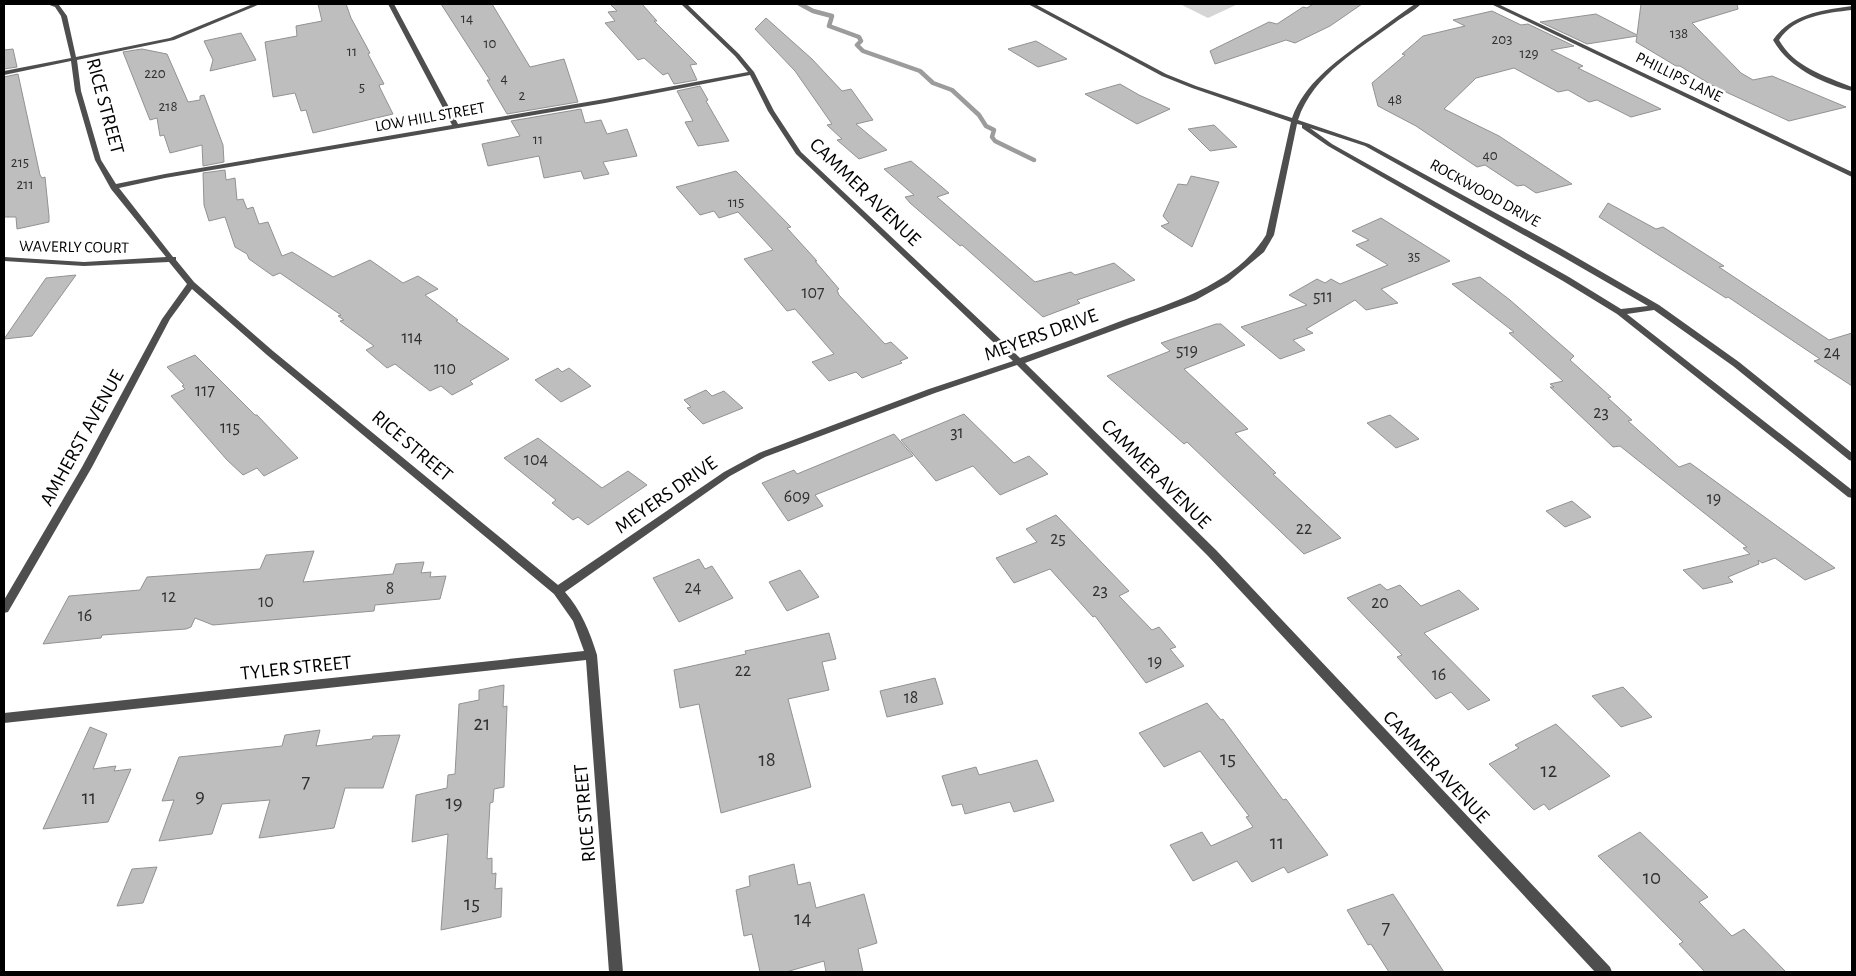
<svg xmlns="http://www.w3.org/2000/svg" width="1856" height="976" font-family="'Alegreya Sans',sans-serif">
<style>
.green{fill:#d5d5d5}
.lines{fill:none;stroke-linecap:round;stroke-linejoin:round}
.stream{stroke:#9c9c9c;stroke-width:4.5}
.building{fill:#bebebe;stroke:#929292}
.street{fill:#4e4e4e;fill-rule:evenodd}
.labels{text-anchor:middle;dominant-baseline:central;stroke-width:5;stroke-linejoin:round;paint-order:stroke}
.far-number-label{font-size:15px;fill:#303030}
.far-street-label{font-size:16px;fill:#000;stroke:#fff}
.number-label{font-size:18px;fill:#303030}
.street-label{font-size:20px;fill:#000;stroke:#fff}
.near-number-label{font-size:21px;fill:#303030}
</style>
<rect width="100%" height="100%" fill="#fff"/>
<polygon class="green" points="1180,4 1238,4 1208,18"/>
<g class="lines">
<polyline class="stream" points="800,4 813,11 832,16 829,26 859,37 861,41 857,45 863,51 920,71 933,83 952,90 979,115 986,126 994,130 992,137 995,141 1034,160"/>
</g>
<g class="building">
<polygon points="318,4 346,4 351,18 370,53 368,54 384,84 379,85 380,88 393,114 313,133 306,110 301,111 295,93 273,97 265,42 297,36 296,26 322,21"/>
<polygon points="441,4 492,4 530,67 564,59 578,102 507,114 487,80 490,80"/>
<polygon points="610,4 642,4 657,21 654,21 697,64 690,65 697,80 674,84 668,73 663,75 644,58 638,60 605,23 615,21 608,12 617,11"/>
<polygon points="1313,4 1362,4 1330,26 1295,43 1286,40 1215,64 1210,51 1269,22 1277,24 1303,7 1307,8"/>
<polygon points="1641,4 1737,4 1738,9 1692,23 1741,73 1753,80 1772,76 1846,107 1789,121 1715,87 1680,66 1676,66 1636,42 1637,36 1587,44 1540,22 1596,14 1637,35"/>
<polygon points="1492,11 1521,25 1528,24 1574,46 1551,50 1583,66 1578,68 1661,109 1631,117 1597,100 1589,102 1568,90 1558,92 1514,68 1476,78 1444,109 1499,136 1572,184 1536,193 1524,185 1517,186 1485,165 1477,167 1416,126 1378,106 1372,83 1405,55 1402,54 1423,36 1465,26 1453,20"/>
<polygon points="766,18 812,59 842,91 851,89 873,120 856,124 887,150 859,159 837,140 842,139 827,125 832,124 795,71 755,29"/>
<polygon points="241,33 256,60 210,71 213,60 204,41"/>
<polygon points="1036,41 1067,59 1038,67 1008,49"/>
<polygon points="13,49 17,67 4,69 4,50"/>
<polygon points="142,49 167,54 188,102 200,100 200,96 204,95 223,145 224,162 203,166 202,145 170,153 164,135 160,136 157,118 150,120 123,52"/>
<polygon points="18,74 40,175 42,178 45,177 49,216 49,222 17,229 16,217 4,217 4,77"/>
<polygon points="1120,84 1139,95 1170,109 1137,124 1085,94"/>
<polygon points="700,86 708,100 706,101 729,141 698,146 685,122 693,121 677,91"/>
<polygon points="581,109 585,123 601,120 607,134 627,129 637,156 603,162 609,174 584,179 581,171 544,178 539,156 488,166 482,144 520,136 511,121"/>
<polygon points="1214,125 1237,147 1210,151 1188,129"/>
<polygon points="911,161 949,193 937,197 1035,282 1071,272 1075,275 1114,263 1135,280 1077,300 1080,303 1043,317 962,245 960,246 910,203 905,197 914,195 884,169"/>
<polygon points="225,170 226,180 235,178 237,200 243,199 247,209 253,207 259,224 268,222 282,256 292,252 333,277 370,260 403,283 418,276 438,289 425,295 458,320 456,321 509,359 470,381 473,384 452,395 441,386 430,391 395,364 387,368 366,350 374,346 340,321 344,320 338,316 341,315 280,273 273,276 249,259 247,254 235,247 225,217 209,221 204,205 203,173"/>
<polygon points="736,171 791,227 787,228 817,261 815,261 839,289 837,290 839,295 885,344 891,342 908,358 900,361 902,363 862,378 856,372 829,381 812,362 834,354 795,309 787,311 744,259 773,250 738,212 719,218 714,211 700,215 676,187"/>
<polygon points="1191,176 1219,182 1192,247 1161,226 1169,223 1163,216 1178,184 1187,185"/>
<polygon points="1608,203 1656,229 1663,227 1724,266 1719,267 1829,340 1852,333 1852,386 1814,361 1820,359 1728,297 1726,298 1599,217"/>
<polygon points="1381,218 1450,261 1381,289 1398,303 1366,310 1355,300 1306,329 1313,333 1293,340 1305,350 1280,359 1241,327 1307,305 1289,295 1317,279 1325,283 1331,279 1340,284 1388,265 1356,245 1369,240 1352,231"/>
<polygon points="76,275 32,336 4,339 46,278"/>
<polygon points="1480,277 1510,300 1574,356 1570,360 1611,397 1608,398 1632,420 1628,421 1679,467 1690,463 1835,568 1805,580 1775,558 1762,563 1758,560 1759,564 1728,577 1733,582 1703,589 1683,570 1750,554 1743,548 1747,547 1620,446 1613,447 1550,387 1554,387 1550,384 1563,381 1509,333 1514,332 1452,284"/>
<polygon points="1216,324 1221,324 1245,345 1184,369 1248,429 1235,433 1276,473 1273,474 1341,538 1304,554 1187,442 1184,444 1107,376 1170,351 1161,343"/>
<polygon points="195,355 255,415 257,415 298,458 264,476 257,468 243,475 227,460 171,396 185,389 182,386 184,385 167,367"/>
<polygon points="558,368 562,372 569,368 591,386 561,402 535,380"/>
<polygon points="706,390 712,396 724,391 743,408 703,424 687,408 691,407 684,400"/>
<polygon points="964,414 1014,463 1029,456 1048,474 1000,495 973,466 936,481 901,440"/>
<polygon points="1390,415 1419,439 1396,448 1367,423"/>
<polygon points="894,434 913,456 815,495 823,506 788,521 762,483 794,470 797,474"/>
<polygon points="538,438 602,488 628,471 647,485 588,525 578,517 573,520 552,503 556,500 504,458"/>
<polygon points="1572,501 1591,517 1565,527 1546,511"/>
<polygon points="1056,515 1129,591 1119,596 1152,630 1159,627 1176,647 1170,649 1184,666 1146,683 1095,616 1093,617 1050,569 1014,583 996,558 1037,542 1026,529"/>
<polygon points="314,551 303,582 393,574 396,564 424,562 421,573 431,572 430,577 446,576 440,599 375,605 374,611 213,625 195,618 191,627 186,629 102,635 101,638 43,644 69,596 140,590 147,577 260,569 266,555"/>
<polygon points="699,559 705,569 712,566 733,598 679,622 653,578"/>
<polygon points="800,570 819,597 787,611 769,582"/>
<polygon points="1380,584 1387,590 1400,585 1421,606 1459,590 1479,609 1424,633 1490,700 1468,710 1451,692 1436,699 1397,657 1402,655 1347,598"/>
<polygon points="829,633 836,659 822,662 829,690 788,699 811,787 721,813 699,704 680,708 674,670 746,654 745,651"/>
<polygon points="935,678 943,704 887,717 880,691"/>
<polygon points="504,685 503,707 507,706 504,787 494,789 493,802 490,803 487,859 492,858 492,874 496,873 495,889 502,888 501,917 441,930 448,834 412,842 416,795 447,788 448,775 455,774 459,704 479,700 479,690"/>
<polygon points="1623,687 1652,717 1621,727 1592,696"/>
<polygon points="1207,703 1221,720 1223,719 1283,800 1286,799 1328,855 1288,873 1284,867 1252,882 1237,861 1193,881 1170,845 1202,832 1211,846 1253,827 1246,817 1249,816 1200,751 1164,767 1139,733"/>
<polygon points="1556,724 1610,776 1549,810 1544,804 1534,810 1489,764 1519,748 1515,745"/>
<polygon points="90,727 107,734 93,769 116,766 114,771 131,769 108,822 43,829"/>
<polygon points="320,730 316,746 372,739 373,736 400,735 383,788 345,788 334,828 259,838 270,800 222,804 212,834 159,841 174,800 162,801 179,757 282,746 285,735"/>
<polygon points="1037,760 1054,801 1014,812 1010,802 965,814 962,804 952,806 942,776 976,767 979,775"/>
<polygon points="1640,832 1708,897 1699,902 1732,936 1744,929 1786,972 1705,972 1679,944 1683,942 1598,856"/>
<polygon points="794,864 798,885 810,882 816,908 864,894 877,943 858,949 863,972 826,972 824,961 786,972 760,972 752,934 744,936 736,890 750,886 749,876"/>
<polygon points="157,867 143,903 117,906 132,869"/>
<polygon points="1393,894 1444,972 1389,972 1371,944 1368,945 1347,910"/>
</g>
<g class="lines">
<g class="street">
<path d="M47 4 59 5 67 16 76 57 170 38 253 4H260L174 40 77 60 81 91 101 160 116 184 165 174 452 125 388 4H394L458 124 605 99 748 72 735 56 681 4H687L739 54 754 72 774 111 801 152 1020 358C1054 346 1088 334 1121 321 1172 303 1236 284 1266 235L1291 122 1192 88 1162 76 1028 4H1035L1166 74 1196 86 1292 118C1305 83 1333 64 1362 42 1378 31 1393 19 1409 8L1415 4H1421C1414 11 1404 16 1396 22 1360 49 1313 74 1298 120L1369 144 1562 249 1659 305 1739 362 1852 453V461L1849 460 1733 366 1654 310 1627 314 1852 490V498L1848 497 1617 314 1563 281 1328 146 1302 128V125L1297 124 1274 235 1264 252 1228 282 1196 300 1025 363 1216 550 1610 967 1612 972H1595L1208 556 1017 365 935 393 765 457 730 476 565 592C581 610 590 632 597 655L623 972H609L586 660 4 723V713L584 651 573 621 554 594 267 355 192 289 170 319 92 467 8 612 4 613V600L82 467 162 319 187 284 169 262 84 266 4 261V257L84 262 166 257 111 189 95 160 75 91 71 61 4 75V71L71 58 61 16 55 7ZM750 75 768 111 796 154 1013 361 929 389 759 453 724 472 558 585 273 351 194 282 176 260V257H173L119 188 165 178 605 103ZM1310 128 1365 146 1556 253 1648 306 1621 309 1569 277 1332 144Z"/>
<polygon points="1491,4 1498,4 1852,172 1852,177"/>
<path d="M1852 6V10C1826 13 1795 16 1779 40 1794 67 1825 76 1852 87V91C1822 83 1789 68 1773 40 1791 14 1822 10 1852 6Z"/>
</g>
</g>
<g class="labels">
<g class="far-number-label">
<text x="467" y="18">14</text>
<text x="1679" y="33">138</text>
<text x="1502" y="39">203</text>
<text x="490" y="43">10</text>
<text x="352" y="51">11</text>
<text x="1529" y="53">129</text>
<text x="155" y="73">220</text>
<text x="504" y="78">4</text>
<text x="362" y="87">5</text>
<text x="522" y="95">2</text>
<text x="1395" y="99">48</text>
<text x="168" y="106">218</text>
<text x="538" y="139">11</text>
<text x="1490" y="155">40</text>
<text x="20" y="162">215</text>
<text x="25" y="184">211</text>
<text x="736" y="202">115</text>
<text x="1414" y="256">35</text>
</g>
<g class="far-street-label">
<text transform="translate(1679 77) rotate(26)">PHILLIPS LANE</text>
<text transform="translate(430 117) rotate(-10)">LOW HILL STREET</text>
<text transform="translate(1485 193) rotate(29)">ROCKWOOD DRIVE</text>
<text transform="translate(74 247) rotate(1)">WAVERLY COURT</text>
</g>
<g class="number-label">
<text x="813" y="293">107</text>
<text x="1323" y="297">511</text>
<text x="412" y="338">114</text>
<text x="1187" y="351">519</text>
<text x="1832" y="353">24</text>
<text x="445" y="369">110</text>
<text x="205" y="391">117</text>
<text x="1601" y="413">23</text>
<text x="230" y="428">115</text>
<text x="957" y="433">31</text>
<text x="536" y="460">104</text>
<text x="797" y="497">609</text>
<text x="1714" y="499">19</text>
<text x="1304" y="529">22</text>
<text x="1058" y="539">25</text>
<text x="693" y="588">24</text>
<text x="390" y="589">8</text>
<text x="1100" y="591">23</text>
<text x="169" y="597">12</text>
<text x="266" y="602">10</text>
<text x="1380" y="603">20</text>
<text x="85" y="616">16</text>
<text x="1155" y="662">19</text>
<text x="743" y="671">22</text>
<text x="1439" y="675">16</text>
<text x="911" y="698">18</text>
</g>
<g class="street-label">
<text transform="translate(105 106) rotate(75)">RICE STREET</text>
<text transform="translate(865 192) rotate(44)">CAMMER AVENUE</text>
<text transform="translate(1041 335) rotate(-20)">MEYERS DRIVE</text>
<text transform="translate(82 438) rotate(-61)">AMHERST AVENUE</text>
<text transform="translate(412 446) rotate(40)">RICE STREET</text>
<text transform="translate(1156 474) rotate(45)">CAMMER AVENUE</text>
<text transform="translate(666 495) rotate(-35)">MEYERS DRIVE</text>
<text transform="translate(296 668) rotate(-6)">TYLER STREET</text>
<text transform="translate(1436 767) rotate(47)">CAMMER AVENUE</text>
<text transform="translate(585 813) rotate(-95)">RICE STREET</text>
</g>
<g class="near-number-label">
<text x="482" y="723">21</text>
<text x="1228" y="758">15</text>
<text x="767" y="759">18</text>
<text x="1549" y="770">12</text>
<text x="306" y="781">7</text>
<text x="200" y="795">9</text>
<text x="89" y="797">11</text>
<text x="454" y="802">19</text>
<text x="1277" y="842">11</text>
<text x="1652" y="877">10</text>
<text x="472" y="903">15</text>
<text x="803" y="918">14</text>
<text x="1386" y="927">7</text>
</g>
</g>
<rect width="1856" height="976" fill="none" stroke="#000000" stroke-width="10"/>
</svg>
